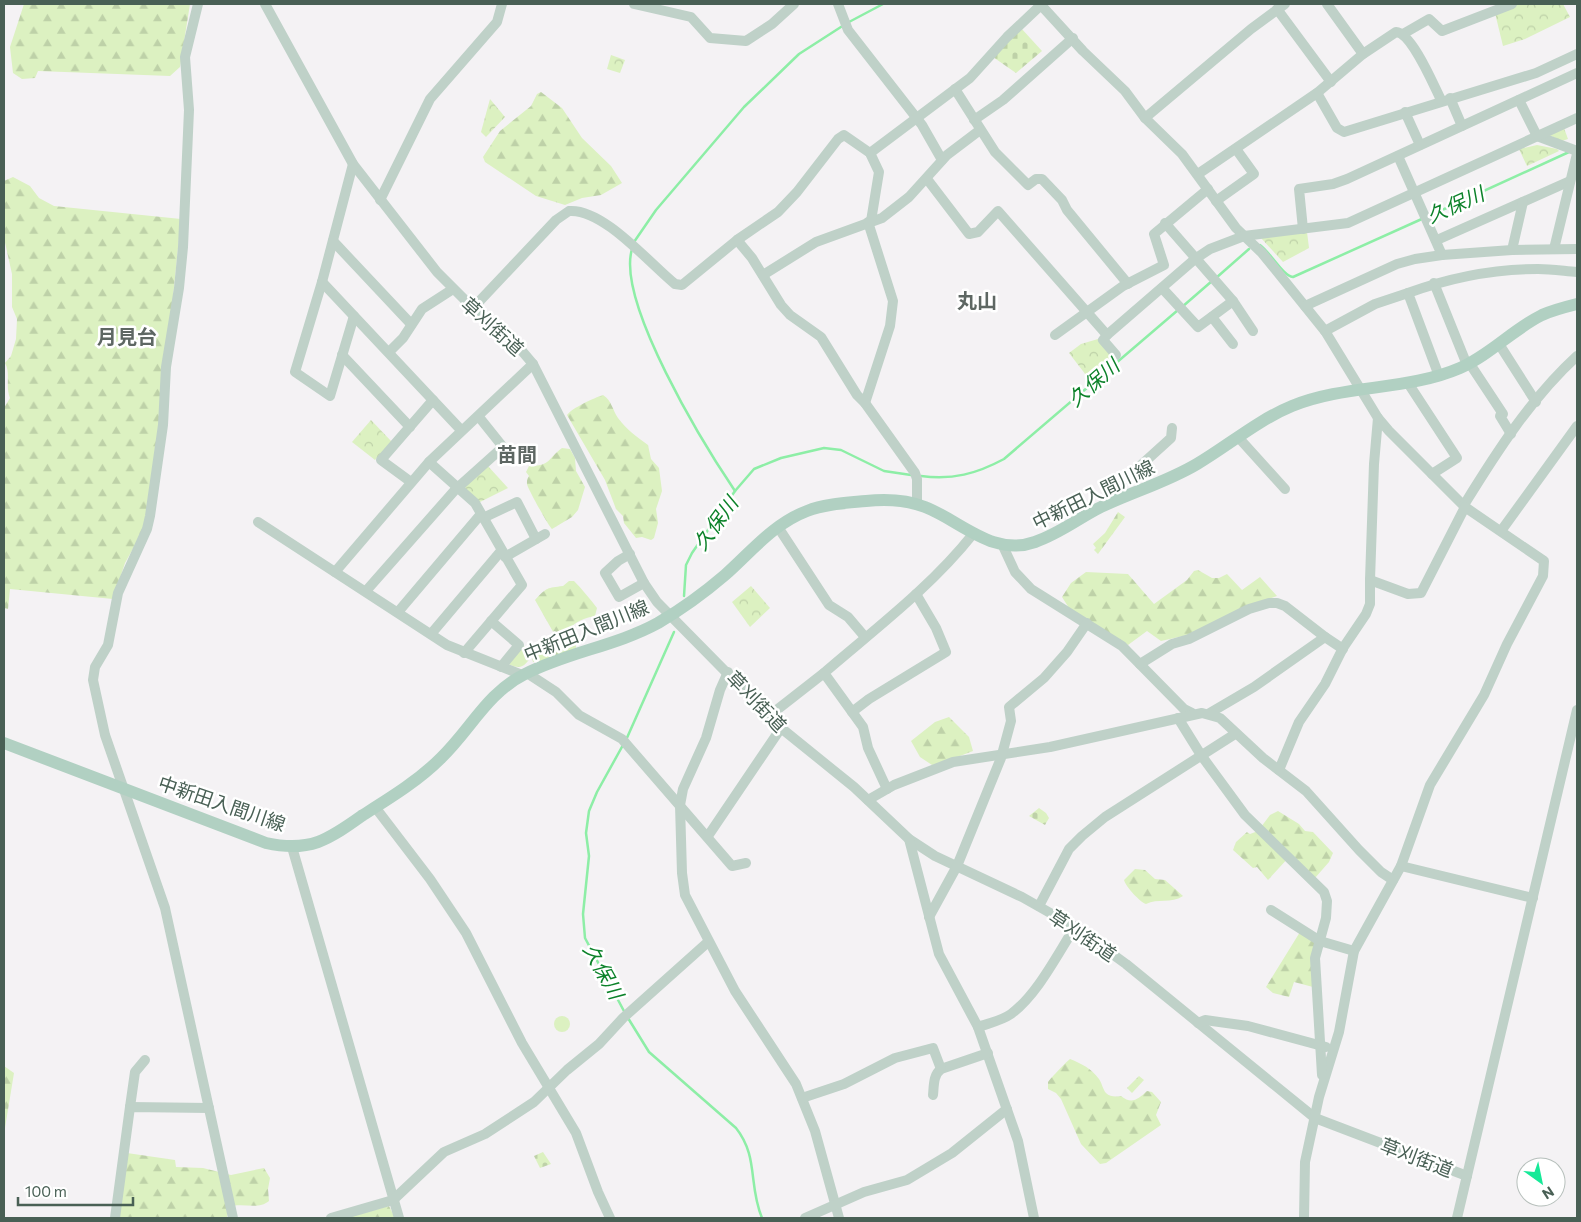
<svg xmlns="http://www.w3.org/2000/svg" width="1581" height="1222" font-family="Commissioner,'Noto Sans JP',sans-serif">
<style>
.green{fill:#dcf1c1}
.forest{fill:url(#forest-firs)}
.cemetery{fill:url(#cemetery-stones)}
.park{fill:url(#park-crowns)}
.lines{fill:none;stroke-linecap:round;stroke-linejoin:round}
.stream{stroke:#8deea6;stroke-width:2.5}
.minor{stroke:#bfd1c8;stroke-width:10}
.major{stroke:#b1d0c2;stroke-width:12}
.labels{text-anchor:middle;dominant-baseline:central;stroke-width:5;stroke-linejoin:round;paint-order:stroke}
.street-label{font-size:19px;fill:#496055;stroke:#fff}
.water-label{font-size:20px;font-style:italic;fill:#0c822a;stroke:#fff}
.neighbourhood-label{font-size:20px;font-weight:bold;fill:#5e6763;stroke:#fff}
</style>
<defs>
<pattern id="forest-firs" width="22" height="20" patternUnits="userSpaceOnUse" patternTransform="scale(1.25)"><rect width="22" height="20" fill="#dcf1c1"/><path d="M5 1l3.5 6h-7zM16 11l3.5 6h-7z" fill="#bed1a8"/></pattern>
<pattern id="cemetery-stones" width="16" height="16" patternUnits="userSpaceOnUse" patternTransform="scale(1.25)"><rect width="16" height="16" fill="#dcf1c1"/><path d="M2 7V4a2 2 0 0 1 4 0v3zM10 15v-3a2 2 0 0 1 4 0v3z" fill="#bed1a8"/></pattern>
<pattern id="park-crowns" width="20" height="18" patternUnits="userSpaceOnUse" patternTransform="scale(1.25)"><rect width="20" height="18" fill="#dcf1c1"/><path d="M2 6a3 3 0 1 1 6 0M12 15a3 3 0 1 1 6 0" fill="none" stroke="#bed1a8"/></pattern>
</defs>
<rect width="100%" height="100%" fill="#f4f2f4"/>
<circle class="green" cx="562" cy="1024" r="8"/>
<g class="forest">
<polygon points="24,4 190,4 180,67 170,76 38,71 35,78 22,79 13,73 10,47"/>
<polygon points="541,92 562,108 582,138 611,166 622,183 601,195 582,198 565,205 536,196 485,162 483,157 500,131 531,106 537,94"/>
<path d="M13 177 30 186 39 198 54 206 181 219 160 424 145 527 125 563 113 599 10 589 8 609 4 608V408L10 398C5 386 11 373 5 363L11 356 16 339 17 319 12 307V274L4 238V181Z"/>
<path d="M603 395C612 401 612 409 618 418 627 430 636 436 648 445L651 459 659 468 662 491 656 509 658 523 654 538 651 540 642 537 636 538 624 523 623 516 616 509 605 480 567 415C572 408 594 398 603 395Z"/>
<path d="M562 448 570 449 575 458 576 471 585 487 578 510 572 517 552 529C549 527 527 487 527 484 527 480 527 479 529 476L526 472 529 466C551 466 547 459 562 448Z"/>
<polygon points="1198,570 1212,578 1219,578 1227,574 1242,590 1260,577 1277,596 1248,606 1192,634 1161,641 1147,631 1128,645 1069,608 1062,597 1071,583 1086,572 1128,574 1154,604 1187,580 1194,571"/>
<path d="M569 581H574C582 589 590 599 597 608L595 616C585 618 575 621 569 630L576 640V650L537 662H533L532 659 549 646 556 637 535 600C547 587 547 588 563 586Z"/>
<polygon points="949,717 969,737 973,751 939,764 932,765 920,757 911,741 935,722"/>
<polygon points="1278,811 1299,824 1305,831 1313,832 1333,853 1329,862 1315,878 1290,856 1268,880 1257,867 1253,868 1233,850 1236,842 1247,832 1250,834 1258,831 1270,815"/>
<path d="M1135 869 1145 870 1155 879 1165 880 1183 896C1171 904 1158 898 1146 904 1140 902 1126 887 1124 880Z"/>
<polygon points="1300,932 1315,941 1313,987 1294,982 1289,997 1273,993 1266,987"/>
<path d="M1070 1059C1082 1064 1091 1068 1099 1079 1102 1083 1103 1090 1106 1093 1110 1097 1116 1097 1121 1096 1132 1105 1138 1099 1147 1091L1152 1092 1161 1102 1156 1115 1161 1125 1106 1163 1100 1164 1081 1144 1061 1099 1056 1093 1048 1089V1082C1050 1079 1068 1060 1070 1059Z"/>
<polygon points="4,1066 14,1073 4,1134"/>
<path d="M127 1153 175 1160 176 1167 203 1168 231 1175 264 1168 270 1178 268 1189 269 1201C257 1211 241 1201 227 1208V1218H118Z"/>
<polygon points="389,1206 395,1218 345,1218"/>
</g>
<g class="cemetery">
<polygon points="1021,28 1042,51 1016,73 993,57"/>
<polygon points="1118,512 1125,517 1098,554 1094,550 1096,548 1093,544 1105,533"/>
<polygon points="1039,808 1046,813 1049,818 1045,825 1029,816"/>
<polygon points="1139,1076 1144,1080 1132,1093 1127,1088"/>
<polygon points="543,1152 551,1164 540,1168 534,1156"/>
</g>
<g class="park">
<polygon points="1518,4 1563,4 1570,17 1525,39 1503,46 1495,13"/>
<polygon points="611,55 625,60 620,73 607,69"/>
<polygon points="490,99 505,117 486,137 481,132"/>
<polygon points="1564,128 1568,139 1562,141 1549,135"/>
<polygon points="1537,145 1557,149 1559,151 1527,166 1519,149"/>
<polygon points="1307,232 1309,248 1283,262 1261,238"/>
<polygon points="1098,339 1114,358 1089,379 1069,353 1081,344"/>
<polygon points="371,420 392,442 375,460 352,442"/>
<polygon points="487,465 508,488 478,503 464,488"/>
<polygon points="751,586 770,608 750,627 732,602"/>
<path d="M523 645 533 654C525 665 523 670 510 665L508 662Z"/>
</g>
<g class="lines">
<g class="stream">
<polyline points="849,22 883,4"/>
<polyline points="1429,216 1569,152"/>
<polyline points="634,242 656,210 744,107 799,54 844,25"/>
<path d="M1260 245C1270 252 1283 276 1293 277L1424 218"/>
<path d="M632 249C616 302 704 445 735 491"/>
<polyline points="1216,278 1249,249"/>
<polyline points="1182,307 1212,281"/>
<path d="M921 476C953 480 976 474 1004 459L1178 310"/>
<polyline points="684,596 686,565 692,553 735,491 754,469 781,458 824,448 841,450 884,471 911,475"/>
<polyline points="626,740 674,632"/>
<polyline points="623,745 597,792 589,811 586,833 589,856 583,914 585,938 625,1013"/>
<path d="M628 1018 649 1052 736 1128C759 1157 748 1185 762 1218"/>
</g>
<g class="minor">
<polyline points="198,4 185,57 189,110 183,247 179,288 166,367 163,425 150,516 147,529 118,593 108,645 95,667 93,680 105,735 165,908 233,1218"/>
<polyline points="265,4 353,164 437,272 473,308 511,338 533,364 644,583 657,602 781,728 854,787 909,839 935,856 1022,897 1075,927 1126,964 1315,1118 1467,1176"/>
<polyline points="634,4 691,17 710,38 746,41 772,24 794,4"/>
<polyline points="838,4 848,30 922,125 942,160"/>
<polyline points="1040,4 1083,51 1125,91 1145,118 1182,154 1236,228 1262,253 1325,331 1378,418 1389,431 1465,507 1544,561 1543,576 1507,644 1484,695 1430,785 1401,866 1354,951 1339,1032 1319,1097 1305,1162 1304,1218"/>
<polyline points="1327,4 1363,54"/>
<polyline points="1277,9 1331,82"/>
<polyline points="1403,34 1429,19 1442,31 1512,4"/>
<polyline points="955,89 995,152 1028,185 1036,179 1042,179 1062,200 1067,210 1128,284"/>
<polyline points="1317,93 1337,128 1344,132 1536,73 1577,54"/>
<polyline points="1450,98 1462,126"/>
<polyline points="1519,100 1537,136 1577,151"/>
<polyline points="1405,112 1420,145"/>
<polyline points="1145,118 1251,29 1285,4"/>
<polyline points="974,120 1003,100 1073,38"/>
<polyline points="870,153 970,78 1007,37 1042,4"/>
<polyline points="1398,156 1442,255"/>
<polyline points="353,164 322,282 295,372 330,396 354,316"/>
<path d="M1198 174 1317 93 1363 54 1396 32C1412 33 1434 86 1441 100"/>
<polyline points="927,179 969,234 978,232 998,211 1107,335 1195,259 1210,249 1244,236 1348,223 1577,118"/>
<polyline points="380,200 430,99 497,22 502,4"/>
<polyline points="1216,201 1254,174 1236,149"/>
<polyline points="1165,223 1233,301 1253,331"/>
<polyline points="1303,229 1299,189 1333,184 1347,179 1577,73"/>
<polyline points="737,240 752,258 781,305 790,315 821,337 857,395 865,403 915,473 917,479 917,505"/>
<polyline points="1437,240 1570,181"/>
<polyline points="333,241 411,324"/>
<polyline points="1554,249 1577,154"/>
<polyline points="1512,250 1523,202"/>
<polyline points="763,275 816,242 882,218 909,197 947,155 980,130"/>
<polyline points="322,282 461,430"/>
<polyline points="1434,283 1467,365"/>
<polyline points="1162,288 1198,327 1233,301"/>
<polyline points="1305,306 1397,264 1415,259 1442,255 1512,250 1577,249"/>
<path d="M473 308 556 220 569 211C603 208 649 263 675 284L682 285 737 240 778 212 797 192 838 139 844 135 870 153 879 172 871 221"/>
<polyline points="1212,317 1233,344"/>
<polyline points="1325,331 1375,304 1408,293"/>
<polyline points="1055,335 1123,286 1164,265 1154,234 1208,189"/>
<polyline points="1107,335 1103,340 1116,355"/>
<polyline points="1499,344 1536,402"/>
<polyline points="389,352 403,338 422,309 453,289"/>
<polyline points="342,355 410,427"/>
<polyline points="1470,364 1503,414 1500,416 1511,434"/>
<path d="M1439 376 1408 293C1449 278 1494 269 1538 269 1551 269 1564 271 1577 272"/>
<polyline points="1408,383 1457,458 1432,474"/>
<polyline points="865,403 890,326 893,301 868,222"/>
<polyline points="1238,437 1285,489"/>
<polyline points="429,462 475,503 522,585 464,653"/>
<polyline points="411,482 381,460 433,400"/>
<path d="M1464 505C1496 453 1531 398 1577 356"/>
<polyline points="1103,506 1108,495 1171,438 1172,428"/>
<polyline points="483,518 517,502 536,539"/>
<polyline points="258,522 447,645 522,675"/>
<polyline points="778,527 829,605 848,617 865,637"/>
<polyline points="1501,531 1577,426"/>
<polyline points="1002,544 1015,572 1031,589 1122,646 1184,709 1192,713"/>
<polyline points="630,554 618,561 605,573 619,597 644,583"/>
<polyline points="505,557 545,534"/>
<polyline points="335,572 429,462 533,364"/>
<polyline points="1370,580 1374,464 1378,418"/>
<polyline points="366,591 455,490 503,447 479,417"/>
<polyline points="398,612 481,514"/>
<polyline points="491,621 519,645 501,667"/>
<polyline points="431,634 501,551"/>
<polyline points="1140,664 1172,644 1189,639 1249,609 1269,603 1277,603 1285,606 1325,637"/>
<polyline points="728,672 720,690 706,738 683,789 680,805 682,873 685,895 735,991 796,1084 815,1131 839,1218"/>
<polyline points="527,673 556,692 579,715 622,739 732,866 746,863"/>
<polyline points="852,712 869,699 946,652 936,628 916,594"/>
<polyline points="1208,714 1254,687 1325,637 1343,649"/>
<polyline points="769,716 824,673"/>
<polyline points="1178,718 1201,755 1245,815 1324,892 1327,901 1326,918 1315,958 1322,1075"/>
<polyline points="1279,770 1299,722 1325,684 1343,648 1366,614 1370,604 1370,580 1408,594 1421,593 1465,507"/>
<path d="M887 789 868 748 863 727 824 673C875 629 931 587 973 534"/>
<polyline points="868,800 894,785 953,762 1050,747 1202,713 1220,718 1263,758 1306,791 1359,850 1381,872 1393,880"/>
<polyline points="375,807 430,879 466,933 522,1043 576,1133 598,1192 610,1218"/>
<polyline points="708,836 781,728"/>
<polyline points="909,839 939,954 978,1027 1018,1141 1034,1218"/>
<polyline points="292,847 399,1218"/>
<polyline points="1401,866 1533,898"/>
<polyline points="1039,906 1069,849 1082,836 1105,817 1235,734"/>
<polyline points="1271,910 1320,941 1354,951"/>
<polyline points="929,917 957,866 1001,758 1011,721 1009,707 1044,678 1067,652 1087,623"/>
<polyline points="1198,1023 1205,1020 1248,1026 1326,1047"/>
<path d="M978 1027C989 1023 1001 1021 1011 1014 1037 995 1057 955 1075 927"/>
<path d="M933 1095C934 1086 933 1075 941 1069L988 1053"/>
<polyline points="802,1098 844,1084 895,1058 933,1048 941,1069"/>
<polyline points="130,1107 135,1072 145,1060"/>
<polyline points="115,1218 130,1107 209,1108"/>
<polyline points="331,1218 393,1200 444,1152 485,1134 534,1102 567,1070 599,1044 623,1018 708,942"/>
<polyline points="805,1218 864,1192 907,1180 952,1153 1007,1109"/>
<polyline points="1457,1218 1577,710"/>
</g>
<path class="major" d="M4 743 266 843C284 847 301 848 318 842 334 836 349 825 363 815 390 798 418 781 441 758 471 729 487 693 525 674 568 652 616 646 658 623 682 609 704 593 725 575 751 552 773 524 807 511 825 504 846 503 866 501 885 499 907 500 925 507 961 521 993 557 1035 542 1059 534 1079 518 1101 507 1132 492 1167 482 1197 464 1229 445 1258 420 1292 406 1346 384 1407 391 1460 368 1490 355 1512 330 1542 315 1553 310 1565 307 1577 304"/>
</g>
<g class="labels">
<g class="street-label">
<text transform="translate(493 326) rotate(42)">草刈街道</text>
<text transform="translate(1093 494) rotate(-26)">中新田入間川線</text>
<text transform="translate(586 630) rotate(-22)">中新田入間川線</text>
<text transform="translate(757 701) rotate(46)">草刈街道</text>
<text transform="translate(222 803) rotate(19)">中新田入間川線</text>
<text transform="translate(1083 935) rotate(34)">草刈街道</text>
<text transform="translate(1417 1157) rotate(21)">草刈街道</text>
</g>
<g class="water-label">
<text transform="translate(1455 204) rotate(-24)">久保川</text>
<text transform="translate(1093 382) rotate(-41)">久保川</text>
<text transform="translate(715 523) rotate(-54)">久保川</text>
<text transform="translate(604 971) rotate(61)">久保川</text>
</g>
<g class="neighbourhood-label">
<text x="977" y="300">丸山</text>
<text x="127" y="336">月見台</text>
<text x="517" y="454">苗間</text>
</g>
</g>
<rect width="1581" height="1222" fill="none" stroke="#496055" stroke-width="10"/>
<g transform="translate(1541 1182) rotate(147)"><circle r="24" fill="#ffffff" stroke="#b6bfbb"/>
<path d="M0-4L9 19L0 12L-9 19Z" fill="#16e998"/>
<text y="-8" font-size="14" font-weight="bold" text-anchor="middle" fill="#496055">N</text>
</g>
<path d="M18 1197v8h115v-8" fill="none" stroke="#496055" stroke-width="2.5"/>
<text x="25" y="1197" font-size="15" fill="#496055" stroke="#ffffff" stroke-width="4" paint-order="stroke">100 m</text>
</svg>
